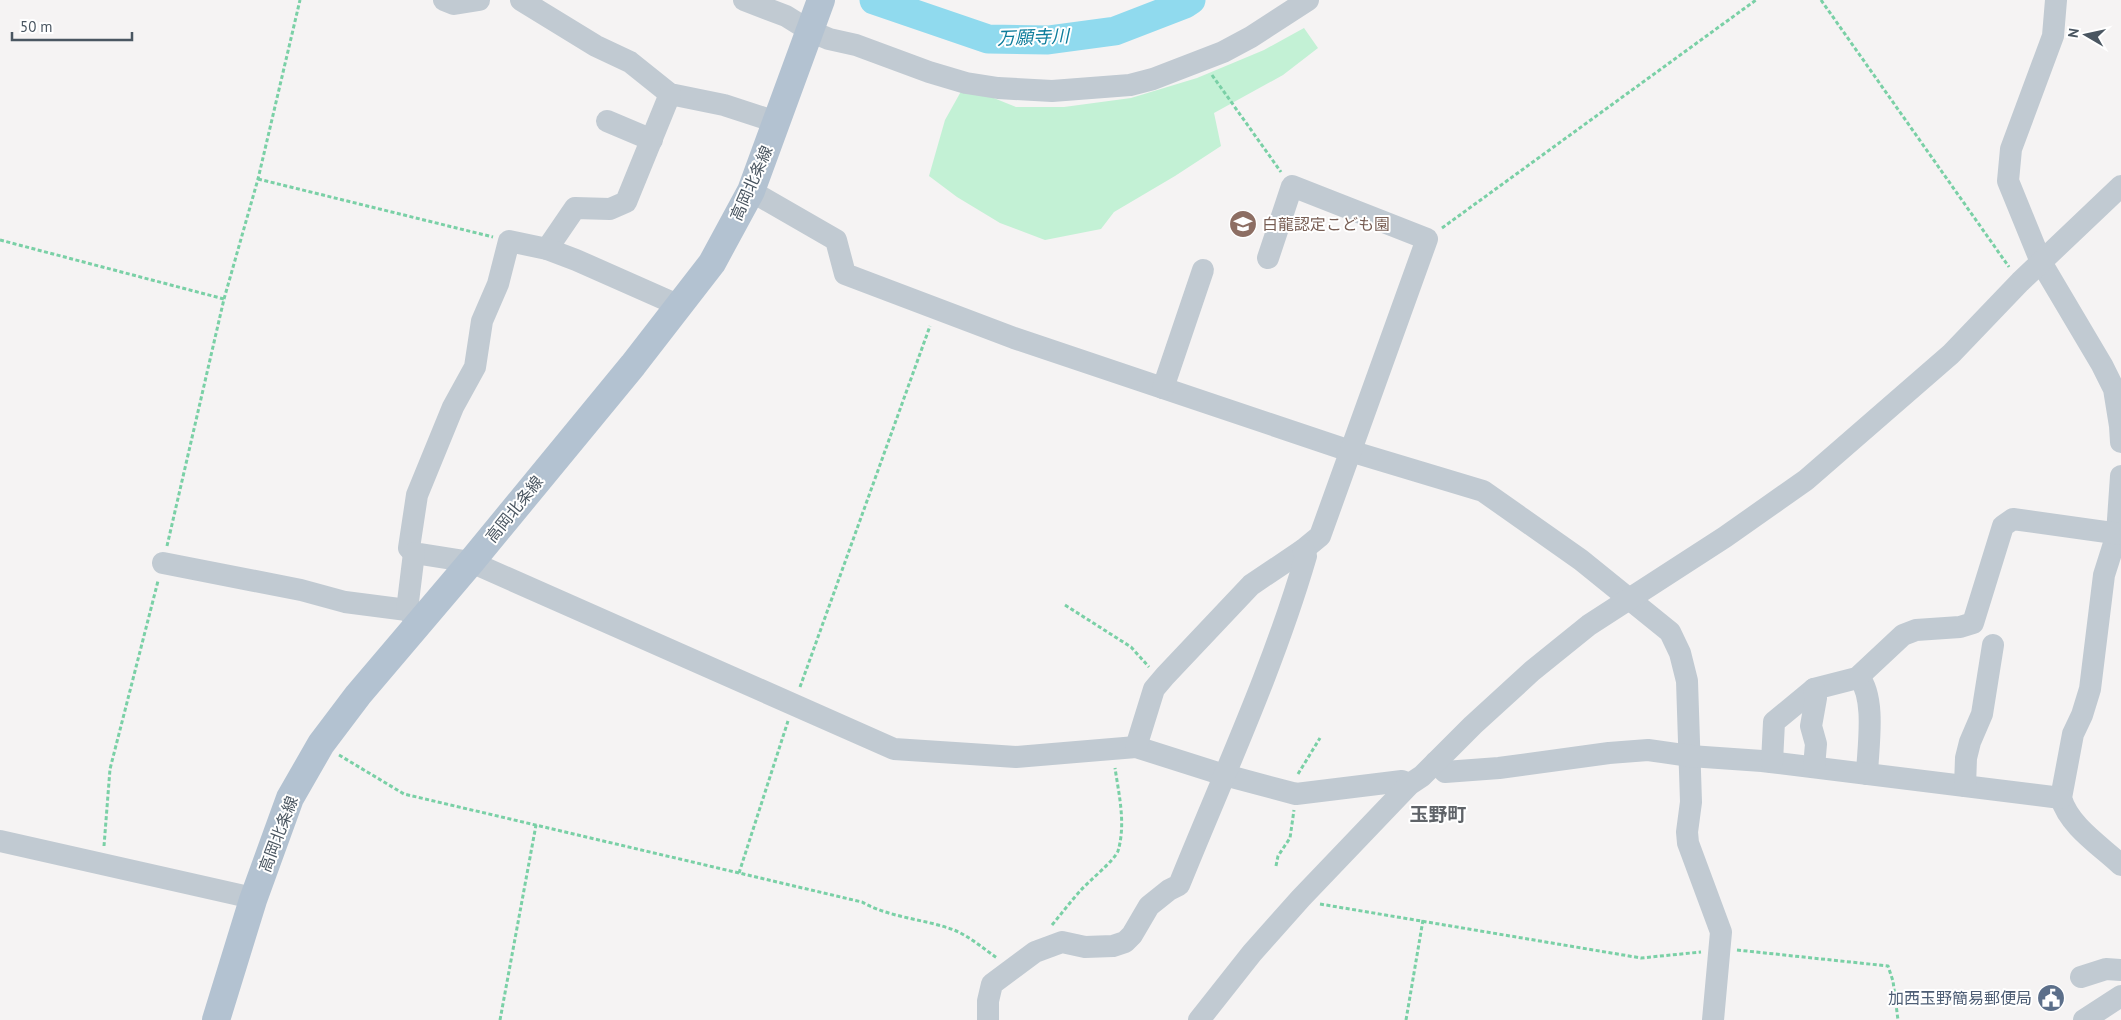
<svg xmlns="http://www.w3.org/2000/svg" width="2121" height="1020" font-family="'PT Sans','Noto Sans JP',sans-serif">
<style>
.green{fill:#c3f1d5}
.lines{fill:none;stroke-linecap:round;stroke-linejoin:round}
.river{stroke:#90daee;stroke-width:29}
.path{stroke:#7ad0a6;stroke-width:3;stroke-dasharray:4 2.5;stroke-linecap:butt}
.minor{stroke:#c1cad2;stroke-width:22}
.major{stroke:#b3c2d1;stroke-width:28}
.labels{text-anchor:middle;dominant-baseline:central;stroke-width:4;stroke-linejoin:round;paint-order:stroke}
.street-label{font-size:16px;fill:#4a5661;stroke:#fff}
.education-label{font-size:16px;fill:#785e54;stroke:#fff;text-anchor:start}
.service-label{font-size:16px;fill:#4e5e75;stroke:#fff;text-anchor:end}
.water-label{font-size:18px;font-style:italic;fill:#0c7c9b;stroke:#fff}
.quarter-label{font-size:19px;font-weight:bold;fill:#5f6368;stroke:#fff}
</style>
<rect width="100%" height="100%" fill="#f5f3f3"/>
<polygon class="green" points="1304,28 1318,48 1283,75 1214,113 1221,146 1175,176 1114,212 1101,229 1045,240 1000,223 957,197 929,176 945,120 964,86 1016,107 1064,107 1131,98 1197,78 1264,50"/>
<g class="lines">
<polyline class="river" points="874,0 988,39 1048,40 1115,31 1185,4 1191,0"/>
<g class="path">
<polyline points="1821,0 2009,267"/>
<polyline points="1212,75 1281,172"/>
<polyline points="258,179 493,237"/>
<polyline points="1442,228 1756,0"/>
<polyline points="0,240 224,299"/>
<polyline points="167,546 224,299 258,179 300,0"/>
<polyline points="1065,605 1131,647 1149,667"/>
<polyline points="800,687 930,326"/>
<path d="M339 755 404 794 862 902C890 918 925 919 954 930 969 936 984 949 997 958"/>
<polyline points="1298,774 1320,738"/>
<polyline points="104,846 110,769 158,581"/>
<polyline points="1276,866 1278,856 1290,838 1294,810"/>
<polyline points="739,873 788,721"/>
<polyline points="1320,904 1641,958 1701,952"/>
<path d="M1052 925C1062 913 1071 901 1081 890 1090 880 1114 861 1118 851 1126 824 1119 795 1115 768"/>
<polyline points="1737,950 1888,966 1893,981 1898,1020"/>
<polyline points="500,1020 536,825"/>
<polyline points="1406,1020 1423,920"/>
</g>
<g class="minor">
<polyline points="444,0 454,4 479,0"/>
<polyline points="521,0 596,46 630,62 670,94 724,105 764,118 776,125"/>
<polyline points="744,0 786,16 810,31 829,39 856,45 929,72 966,83 998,88 1052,91 1130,85 1153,79 1223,52 1251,37 1308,0"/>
<polyline points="2056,0 2053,36 2011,149 2008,181 2041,262 2102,365 2114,389 2120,426 2121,442"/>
<polyline points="607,121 652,140"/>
<polyline points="751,191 836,240 845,274 1014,338 1350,451 1483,491 1581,560 1670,632 1680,653 1687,681 1691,802 1687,832 1688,843 1721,932 1713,1020"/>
<polyline points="547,249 575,208 610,209 626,202 670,94"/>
<polyline points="680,306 576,260 547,249 509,241 498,284 482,321 475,367 453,407 417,495 409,548 414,553 471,562 894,749 1016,757 1136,747 1221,774 1296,794 1402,781 1410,784"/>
<polyline points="1163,388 1203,270"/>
<path d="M2121 476 2117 534 2104 575 2090 689 2082 715 2073 734 2061 798C2069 826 2101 846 2121 865"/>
<polyline points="163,563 301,590 345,602 407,610 419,623"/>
<polyline points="407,610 414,553"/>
<path d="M1859 677C1876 699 1868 746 1867 774"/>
<polyline points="1136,747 1154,689 1165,676 1251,585 1303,550 1320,536 1427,239 1292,186 1268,258"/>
<polyline points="1436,762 1445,772 1499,768 1609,753 1648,750 1690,756 1762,761 2061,798"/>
<polyline points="1772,762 1774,722 1814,689 1857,678 1903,635 1916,630 1960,627 1973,623 2003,526 2013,519 2121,534"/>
<polyline points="1814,767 1816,744 1811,726 1816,698 1814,689"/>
<polyline points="1965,786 1966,758 1970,742 1982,714 1993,645"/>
<polyline points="0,841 244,896 253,900"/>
<polyline points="2081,977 2106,969 2121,970"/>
<path d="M988 1020V1001L992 984 1035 952 1062 942 1085 947 1113 946 1125 942 1132 935 1149 906 1169 890 1179 885C1223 776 1273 669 1306 556L1303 550"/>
<polyline points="1199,1020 1252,953 1301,898 1410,784 1422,776 1473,725 1532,671 1589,625 1725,537 1806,480 1951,354 2020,282 2121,186"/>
<polyline points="2084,1020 2121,996"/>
</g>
<polyline class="major" points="216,1020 253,900 290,798 321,744 358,695 471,562 633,365 712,263 751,191 821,0"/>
</g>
<defs>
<g id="school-disc" transform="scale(1.4375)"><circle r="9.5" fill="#8d6e63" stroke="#fff"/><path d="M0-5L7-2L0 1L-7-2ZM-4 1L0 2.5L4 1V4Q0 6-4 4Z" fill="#fff"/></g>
<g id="civic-disc" transform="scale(1.4375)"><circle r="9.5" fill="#5c6f8a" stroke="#fff"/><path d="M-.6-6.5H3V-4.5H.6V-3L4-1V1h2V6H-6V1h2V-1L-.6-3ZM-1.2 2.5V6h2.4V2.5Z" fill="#fff"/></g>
</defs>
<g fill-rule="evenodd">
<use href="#school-disc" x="1243" y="224"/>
<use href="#civic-disc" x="2051" y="998"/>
</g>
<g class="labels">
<g class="street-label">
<text transform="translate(751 183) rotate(-66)">高岡北条線</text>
<text transform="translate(514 509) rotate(-51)">高岡北条線</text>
<text transform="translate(278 834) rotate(-69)">高岡北条線</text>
</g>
<g class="education-label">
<text x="1262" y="224">白龍認定こども園</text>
</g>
<g class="service-label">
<text x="2032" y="998">加西玉野簡易郵便局</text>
</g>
<g class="water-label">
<text transform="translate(1033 37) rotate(-2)">万願寺川</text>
</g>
<g class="quarter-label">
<text x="1438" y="814">玉野町</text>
</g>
</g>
<g transform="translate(2086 35) rotate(279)" stroke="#ffffff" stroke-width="4" paint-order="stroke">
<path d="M0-4L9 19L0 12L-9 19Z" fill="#4a5661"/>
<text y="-8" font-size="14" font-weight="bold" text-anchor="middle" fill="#4a5661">N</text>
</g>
<path d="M12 32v8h120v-8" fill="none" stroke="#4a5661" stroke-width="2.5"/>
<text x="20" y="32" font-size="15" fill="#4a5661" stroke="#ffffff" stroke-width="4" paint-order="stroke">50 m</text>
</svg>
